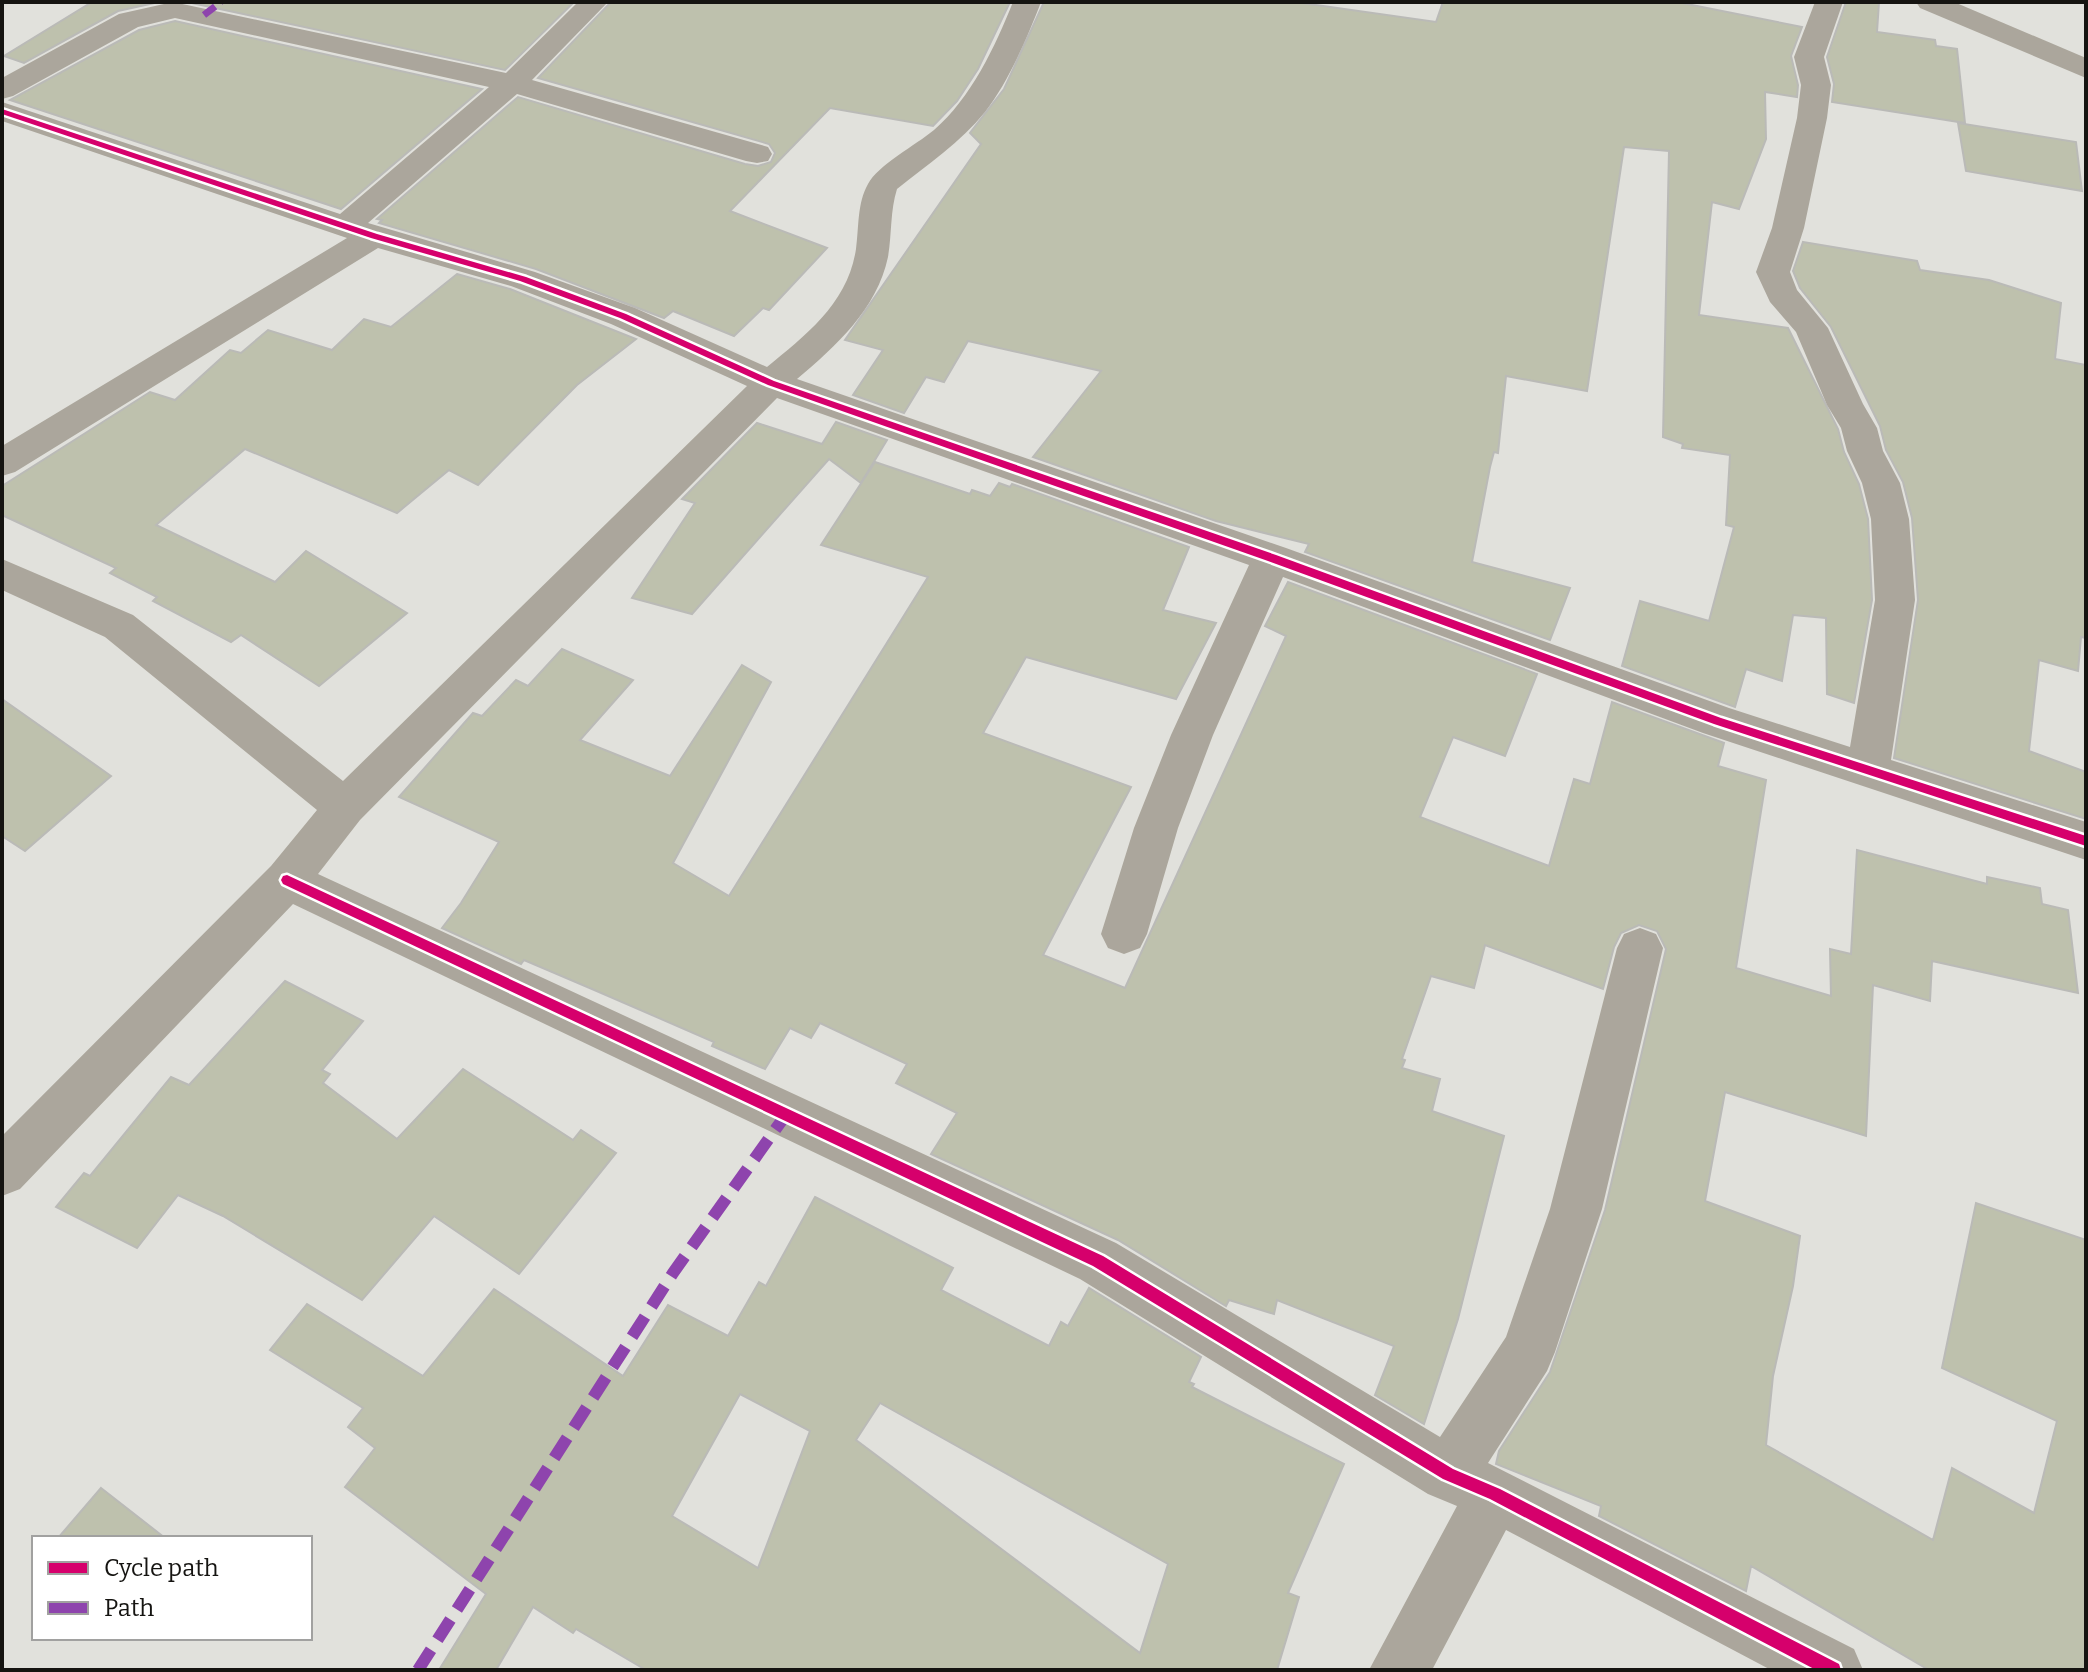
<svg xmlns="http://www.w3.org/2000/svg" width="2088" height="1672" font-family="Bitter,serif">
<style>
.building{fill:#bec1ad;stroke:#babab7;stroke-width:2;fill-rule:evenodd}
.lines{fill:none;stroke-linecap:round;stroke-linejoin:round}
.minor{fill:#aba69c;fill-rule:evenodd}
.quiet-far1{stroke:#8e44ad;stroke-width:7;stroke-dasharray:14 7;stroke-linecap:butt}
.quiet{stroke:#8e44ad;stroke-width:12;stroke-dasharray:24 12;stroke-linecap:butt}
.cycleway-casing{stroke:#fff;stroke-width:5}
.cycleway{fill:#d6006c;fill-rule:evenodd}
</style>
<rect width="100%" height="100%" fill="#e1e1dc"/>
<g class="building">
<polygon points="92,2 159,2 118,11 24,63 4,56"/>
<polygon points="187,2 574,2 505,70"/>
<polygon points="611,2 1010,2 978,69 957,101 933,126 830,108 730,211 827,248 769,310 763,308 734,336 673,311 664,318 536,269 379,223 382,220 377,219 518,97 745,164 758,166 771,162 775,153 769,144 538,78"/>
<polygon points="1044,2 1295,2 1436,22 1443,2 1677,2 1802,27 1791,56 1798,85 1797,97 1765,92 1766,139 1739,209 1712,202 1699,315 1788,328 1838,429 1844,452 1859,484 1868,519 1872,600 1854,703 1827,694 1826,618 1793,615 1782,681 1746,669 1735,707 1622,666 1640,601 1709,621 1734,527 1726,525 1730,455 1682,448 1683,444 1663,437 1669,151 1624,147 1587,391 1506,376 1498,453 1494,452 1490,467 1472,562 1570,588 1550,640 1305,552 1309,544 1216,521 1033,457 1101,371 968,341 944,382 926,377 904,413 853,395 883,350 845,340 981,144 970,133 1004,89"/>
<polygon points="1846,2 1879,2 1877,32 1935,40 1936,46 1957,49 1965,123 1832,102 1834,84 1827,57"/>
<polygon points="175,21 482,89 341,209 10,100 139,30"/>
<polygon points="1958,123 2076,142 2082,191 1966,171"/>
<polygon points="1803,242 1917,261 1920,270 1989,280 2061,303 2055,359 2086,365 2086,638 2081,637 2078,671 2039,660 2029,751 2086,772 2086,819 1894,758 1918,600 1912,518 1903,482 1886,450 1880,426 1831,327 1800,288 1793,271"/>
<polygon points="457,274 510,289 636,339 577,385 478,485 449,470 397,513 245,449 156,525 275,582 306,551 407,613 319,686 241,635 231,642 153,601 157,597 110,573 116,568 2,515 2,486 150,392 175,400 230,350 241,353 268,330 332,350 364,319 391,327"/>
<polygon points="836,422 887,440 861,483 829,459 692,614 632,598 695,503 682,499 757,423 822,444"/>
<polygon points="875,462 970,494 972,490 990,496 999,483 1010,487 1012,484 1189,547 1163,610 1216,623 1176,699 1026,657 983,733 1131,787 1043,955 1125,988 1286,636 1265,626 1288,582 1537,674 1505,756 1453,737 1420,817 1549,866 1574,779 1590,784 1612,702 1724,743 1718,766 1766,780 1736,968 1831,996 1830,949 1851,954 1857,850 1987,884 1987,877 2040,888 2042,904 2068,910 2078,993 1932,961 1930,1001 1873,985 1866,1136 1725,1092 1705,1201 1800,1236 1793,1286 1773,1376 1766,1445 1933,1540 1952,1468 2034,1513 2057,1421 1942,1368 1976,1203 2086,1240 2086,1670 1929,1670 1751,1566 1746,1591 1599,1516 1601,1506 1496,1464 1499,1451 1550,1372 1605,1210 1666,949 1657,931 1639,925 1621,933 1614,947 1603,989 1485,945 1474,988 1431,976 1402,1059 1405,1060 1402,1068 1440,1079 1432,1111 1504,1136 1458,1319 1424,1424 1375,1395 1394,1346 1277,1300 1274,1314 1229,1300 1226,1306 1118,1240 931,1154 957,1113 896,1083 907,1064 820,1023 811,1038 790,1028 765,1069 712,1046 714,1042 592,989 524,960 521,964 442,928 461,903 499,842 399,797 473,713 482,716 516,680 528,686 562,649 633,680 580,740 670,776 742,665 771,682 673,863 729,896 928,577 821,545"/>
<polygon points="2,699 111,776 25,851 2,836"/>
<polygon points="285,981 363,1021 322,1070 330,1074 323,1083 397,1139 463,1069 573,1140 581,1130 616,1153 519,1274 434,1216 362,1300 223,1216 178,1195 137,1248 56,1207 84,1173 90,1176 171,1077 189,1085"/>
<path d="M815 1197 953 1268 941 1290 1049 1346 1061 1322 1068 1326 1089 1288 1201 1357 1189 1382 1194 1384 1192 1387 1344 1464 1288 1593 1299 1597 1277 1670H646L576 1629 573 1633 533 1607 496 1670H439L486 1594 345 1487 375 1448 348 1427 363 1408 270 1350 307 1304 423 1376 494 1289 623 1376 668 1305 728 1336 759 1282 766 1286ZM740 1394 810 1431 758 1568 672 1516ZM880 1403 1168 1564 1140 1653 856 1440Z"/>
<polygon points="101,1488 165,1538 58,1538"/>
</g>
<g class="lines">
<g class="minor">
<path d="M173 2 506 73 578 2H608L532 80 768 147 772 154 768 161 757 163 746 161 517 94 368 223 535 272 635 308 767 367C806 335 848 303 856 249 859 228 857 203 868 184 878 165 916 145 934 130 971 98 995 47 1013 2H1041C1028 36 1008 83 985 112 961 142 927 165 897 189 890 211 892 234 888 257 877 309 836 346 797 379L1286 548 1729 708 1850 747 1875 600 1871 519 1862 483 1847 451 1841 428 1827 405 1796 332 1770 302 1756 272 1772 228 1797 118 1801 85 1794 57 1815 2H1843L1824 57 1831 85 1827 118 1804 228 1790 272 1797 290 1828 328 1863 404 1877 428 1883 451 1900 483 1909 519 1915 600 1891 760 2086 822V860L1703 733 1283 577 1213 735 1178 828 1147 934 1140 948 1124 954 1108 948 1101 934 1134 828 1171 735 1249 565 777 398 360 820 318 874 1116 1243 1440 1437 1506 1337 1550 1209 1617 948 1624 934 1640 928 1656 934 1663 948 1602 1209 1555 1352 1547 1371 1488 1463 1854 1649 1863 1670H1771L1506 1530 1432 1670H1369L1457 1506 1428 1494 1080 1279 293 904 20 1189 2 1196V1136L271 866 317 810 105 637 2 590V559L133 615 343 781 747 386 611 324 511 286 378 248 15 472 2 476V446L347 238 2 121V102L340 214 489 87 175 18 138 27 13 96 2 99V78L119 14Z"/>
<polygon points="1916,2 1954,2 2086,58 2086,78 1920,8"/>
</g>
<polyline class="quiet-far1" points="204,15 221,2"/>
<polyline class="quiet" points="418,1670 673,1273 785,1116"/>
<g class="cycleway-casing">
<g id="cycleway">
<polygon points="2,109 377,234 526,277 626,314 774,381 1276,555 1721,718 2086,836 2086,846 1714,724 1268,561 768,385 620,318 520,281 371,238 2,114"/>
<polygon points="287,875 1103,1256 1453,1469 1500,1489 1839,1664 1841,1670 1816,1670 1490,1499 1443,1479 1093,1266 283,884 281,880 283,876"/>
</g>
</g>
<use href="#cycleway" class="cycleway"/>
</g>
<rect width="2088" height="1672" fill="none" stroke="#151411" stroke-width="8"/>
<rect x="32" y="1536" width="280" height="104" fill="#ffffff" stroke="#a1a1a0" stroke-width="2"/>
<rect x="48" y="1562" width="40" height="12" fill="#d6006c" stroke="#a1a1a0" stroke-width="2"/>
<text x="104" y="1576" font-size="24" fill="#151411">Cycle path</text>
<rect x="48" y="1602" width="40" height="12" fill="#8e44ad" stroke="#a1a1a0" stroke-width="2"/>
<text x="104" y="1616" font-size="24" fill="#151411">Path</text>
</svg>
